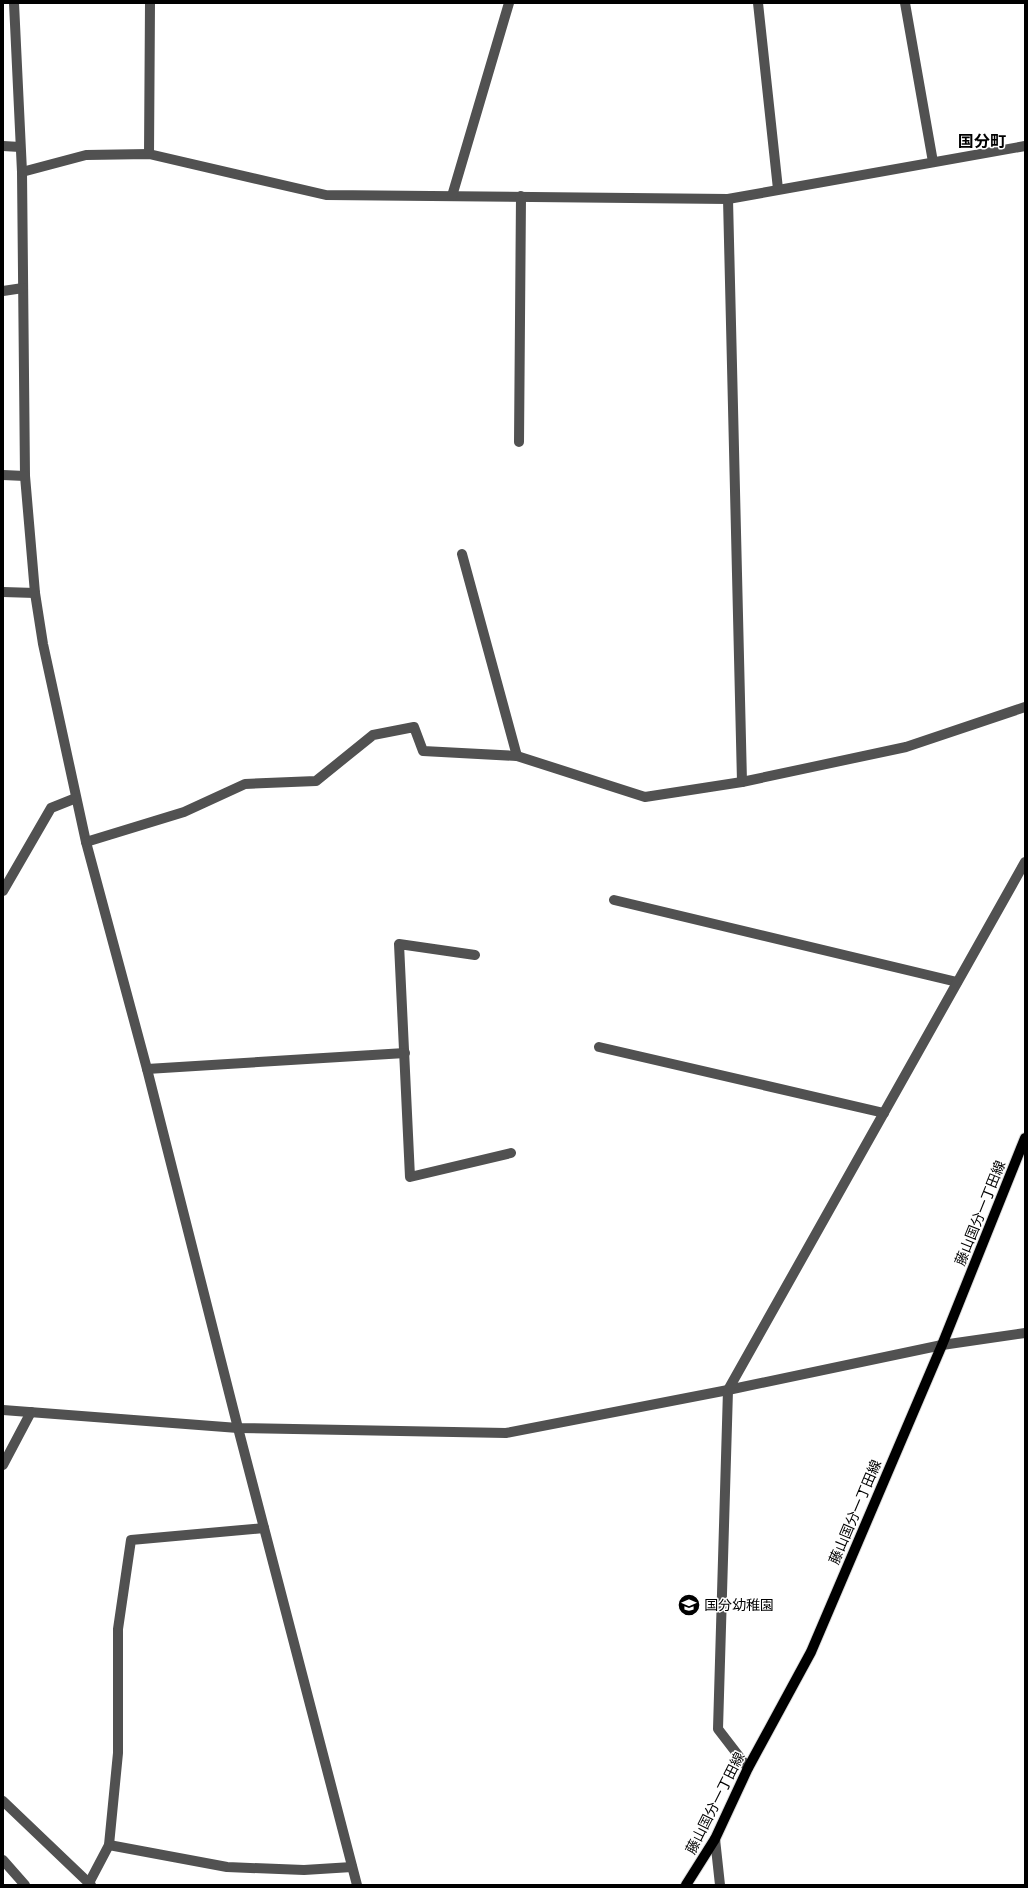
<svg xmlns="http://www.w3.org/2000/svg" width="1028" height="1888" font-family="'Asap Condensed','Noto Sans JP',sans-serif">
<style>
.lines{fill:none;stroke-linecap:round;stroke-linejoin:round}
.major-casing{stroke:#dbdbdb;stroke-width:12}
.minor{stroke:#515151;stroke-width:10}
.major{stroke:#000;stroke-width:10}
.labels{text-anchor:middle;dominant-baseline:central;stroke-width:3;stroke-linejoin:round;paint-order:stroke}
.street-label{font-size:14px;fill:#000;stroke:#fff}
.poi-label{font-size:14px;fill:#000;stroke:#fff;text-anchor:start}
.quarter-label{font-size:16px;font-weight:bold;fill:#000;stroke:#fff}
</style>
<rect width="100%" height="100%" fill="#fff"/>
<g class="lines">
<g class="major-casing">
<polyline id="major" points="686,1885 715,1839 748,1768 811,1652 942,1345 1025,1138"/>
</g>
<g class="minor">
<polyline points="14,3 22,172 25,476 35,593 43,644 86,842 147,1069 238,1428 357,1885"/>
<polyline points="758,3 778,189"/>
<polyline points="905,3 933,162"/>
<polyline points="3,146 20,147"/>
<polyline points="149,154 150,3"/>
<polyline points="22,172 86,155 149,154 326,195 728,199 1025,146"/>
<polyline points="452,196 509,3"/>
<polyline points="728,199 742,782"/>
<polyline points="3,291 23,288"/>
<polyline points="519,442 521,196"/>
<polyline points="3,475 25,476"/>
<polyline points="462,554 517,756"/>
<polyline points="3,592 35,593"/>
<polyline points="86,842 184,812 245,784 316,781 373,735 414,727 423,751 517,756 645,797 742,782 906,747 1025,707"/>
<polyline points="3,891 51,808 76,798"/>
<polyline points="614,900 957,982"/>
<polyline points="475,955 399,944 410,1177 511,1153"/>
<polyline points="599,1047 884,1113"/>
<polyline points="147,1069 405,1053"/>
<polyline points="3,1410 238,1428 506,1433 728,1390 942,1345 1025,1333"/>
<polyline points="3,1465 31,1412"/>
<polyline points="748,1768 718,1729 728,1390 1025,862"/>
<polyline points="3,1801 91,1885"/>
<polyline points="715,1839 720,1885"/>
<polyline points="109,1845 227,1867 304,1870 352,1867"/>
<polyline points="3,1860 25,1885"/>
<polyline points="89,1883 109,1845 118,1753 118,1629 131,1540 264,1528"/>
</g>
<use href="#major" class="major"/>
</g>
<defs>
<g id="school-disc" transform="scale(1.15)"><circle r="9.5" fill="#000" stroke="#fff"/><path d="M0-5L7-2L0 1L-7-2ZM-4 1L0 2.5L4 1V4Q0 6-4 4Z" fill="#fff"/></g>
</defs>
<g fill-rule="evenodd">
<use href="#school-disc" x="689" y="1605"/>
</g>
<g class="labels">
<g class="street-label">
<text transform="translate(980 1213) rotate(-68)">藤山国分一丁田線</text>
<text transform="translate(855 1512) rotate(-67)">藤山国分一丁田線</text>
<text transform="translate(715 1803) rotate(-63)">藤山国分一丁田線</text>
</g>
<g class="poi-label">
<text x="704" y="1605">国分幼稚園</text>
</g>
<g class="quarter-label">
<text x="982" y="141">国分町</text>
</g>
</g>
<rect width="1028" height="1888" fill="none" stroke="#000000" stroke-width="8"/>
</svg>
